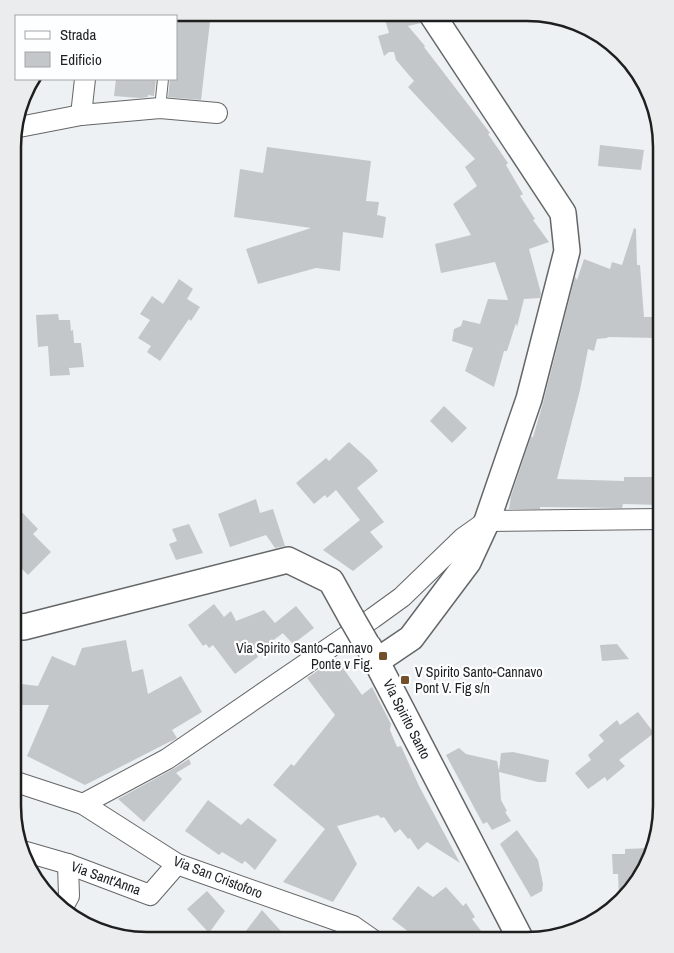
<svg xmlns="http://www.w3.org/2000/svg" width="674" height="953" font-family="'Archivo Narrow',sans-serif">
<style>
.building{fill:#c4c7c9}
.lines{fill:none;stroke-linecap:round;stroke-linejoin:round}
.service-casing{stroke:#646768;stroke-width:12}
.minor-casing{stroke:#646768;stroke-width:22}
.tertiary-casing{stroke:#646768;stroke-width:28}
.service{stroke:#fff;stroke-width:10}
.minor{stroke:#fff;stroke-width:20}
.tertiary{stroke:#fff;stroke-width:25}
.tertiary-bridge-casing{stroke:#646768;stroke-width:28;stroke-linecap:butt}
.tertiary-bridge{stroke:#fff;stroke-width:25}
.poi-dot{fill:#735029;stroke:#fdfeff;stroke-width:2}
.labels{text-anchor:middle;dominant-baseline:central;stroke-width:4.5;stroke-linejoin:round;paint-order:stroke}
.poi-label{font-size:14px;fill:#1e1f1f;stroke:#fdfeff;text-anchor:end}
.street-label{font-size:14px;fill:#1e1f1f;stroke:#fdfeff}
.rim{fill:none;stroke:#1e1f1f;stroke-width:2.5}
</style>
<rect width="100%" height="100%" fill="#eef1f3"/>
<g class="building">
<polygon points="176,13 211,13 201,100 168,97 170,79 176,79"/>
<polygon points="383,13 417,13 421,23 408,26 425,46 424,47 490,133 488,134 508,163 506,165 523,194 520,196 535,219 533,220 549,242 529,249 541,293 540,298 524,299 517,327 516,323 507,351 504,351 494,387 465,371 473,348 452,341 454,329 461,326 463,320 480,324 488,299 508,300 495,262 441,273 435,244 471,235 453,204 477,186 465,167 475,159 408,87 414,81 396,60 394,52 389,52 384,56 378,36 389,33"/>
<polygon points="116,79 156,79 154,96 148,95 148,97 140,98 114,96"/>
<polygon points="600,145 644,150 641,170 598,166"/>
<polygon points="267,147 371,161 366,201 379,202 377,215 386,217 383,238 343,232 340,271 316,268 258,284 246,249 311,228 234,217 240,169 263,173"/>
<polygon points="634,228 636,229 637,265 640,265 644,317 654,317 657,338 608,337 607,338 597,339 594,351 588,349 580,390 557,479 624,481 624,477 661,477 661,505 623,504 622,508 540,507 540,509 509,509 511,496 531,437 533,437 543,403 575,277 577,280 584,259 610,269 612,262 622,265"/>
<polygon points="179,279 193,289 187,299 200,307 191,321 189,319 160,361 147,352 151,346 138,338 150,320 140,314 152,296 163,304"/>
<polygon points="58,314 59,320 70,320 71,331 73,330 74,343 81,343 84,367 69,368 70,375 50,376 48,346 38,347 36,315"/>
<polygon points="444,406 467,428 452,443 430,421"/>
<polygon points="349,442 370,461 378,471 357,488 384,522 370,532 383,547 353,571 323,550 360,520 336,490 327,498 325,495 314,504 296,483 326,458 329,461"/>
<polygon points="256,499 260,513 273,509 285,546 275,548 266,535 230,547 218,514"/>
<polygon points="13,503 38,529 33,534 51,552 28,575 13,560"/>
<polygon points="189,524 203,553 176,560 169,544 177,541 172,529"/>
<polygon points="214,604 224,617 231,611 236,621 264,610 275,623 296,606 314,628 293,644 279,629 283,633 256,653 258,657 235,674 213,645 209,648 206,644 203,646 188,625"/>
<polygon points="126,640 132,672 143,669 148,694 181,676 202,712 172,730 177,738 169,743 173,740 85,785 27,756 49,705 13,705 13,683 38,686 52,656 75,666 82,648"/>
<polygon points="617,644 629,659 602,661 600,645"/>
<polygon points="336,658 362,695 372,687 391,724 390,730 397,747 401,746 419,786 460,863 427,842 418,850 410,838 408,839 400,829 395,833 384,817 381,818 378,815 337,826 357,864 333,902 283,882 325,829 273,785 291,764 294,766 335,715 307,678"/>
<polygon points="638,712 654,733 619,760 625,766 607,781 605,777 588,789 575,773 591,760 588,755 604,741 599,735 617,720 620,725"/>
<polygon points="459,748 466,754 497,761 499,771 501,753 513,752 549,760 546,782 538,782 499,772 501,800 507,811 505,812 511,821 492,830 487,822 483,824 446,755"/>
<polygon points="189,759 191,764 176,773 182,779 144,822 118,799 173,769"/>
<polygon points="208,800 241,825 248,818 277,840 255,870 245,861 242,864 222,852 219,855 185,831"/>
<polygon points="517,830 538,860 543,884 542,891 531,897 500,844"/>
<polygon points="650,848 639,881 619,897 618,874 613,874 612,854 625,854 625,849"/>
<polygon points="418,886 433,897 446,887 463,906 466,903 475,917 472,919 488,940 419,940 392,919"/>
<polygon points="207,891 225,911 209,933 187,909"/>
<polygon points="262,910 289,940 239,940"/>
</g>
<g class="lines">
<g class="service-casing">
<g id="service">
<polyline points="169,16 169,13"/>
<polyline points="160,108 163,79"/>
</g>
</g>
<g class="minor-casing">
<g id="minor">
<polyline points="81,115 85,79"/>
<polyline points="14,128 81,115 160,108 217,113"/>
<polyline points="13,781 83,804 177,864 353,926 373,940"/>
<polyline points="83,804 167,759 373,618 402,597 463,538 487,521 661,519"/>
<polyline points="23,851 68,864 150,895 177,864"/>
<polyline points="63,907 69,896 68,864"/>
</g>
</g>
<g class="tertiary-casing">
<g id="tertiary">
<polyline points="13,625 24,627 288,560 331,581 351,617"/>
<polyline points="369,647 521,940"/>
<polyline points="377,661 411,638 468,562 487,521 529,399 567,251 563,213 431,13"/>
</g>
</g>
<use href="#service" class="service"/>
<use href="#minor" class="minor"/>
<use href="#tertiary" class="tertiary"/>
<g class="tertiary-bridge-casing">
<polyline id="tertiary-bridge" points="351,617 366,643"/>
</g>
<use href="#tertiary-bridge" class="tertiary-bridge"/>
</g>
<g class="poi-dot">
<rect x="378" y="651" width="10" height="10" rx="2.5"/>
<rect x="400" y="675" width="10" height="10" rx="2.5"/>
</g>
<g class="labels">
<g class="poi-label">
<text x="373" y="648">Via Spirito Santo-Cannavo<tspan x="373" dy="16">Ponte v Fig.</tspan></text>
<text x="415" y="672" text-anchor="start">V Spirito Santo-Cannavo<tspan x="415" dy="16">Pont V. Fig s/n</tspan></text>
</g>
<g class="street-label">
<text transform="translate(407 719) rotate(63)">Via Spirito Santo</text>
<text transform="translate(218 877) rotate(21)">Via San Cristoforo</text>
<text transform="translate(106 878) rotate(20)">Via Sant'Anna</text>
</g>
</g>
<path d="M0 0H674V953H0ZM147 21H527A126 126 0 0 1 653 147V806A126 126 0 0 1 527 932H147A126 126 0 0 1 21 806V147A126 126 0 0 1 147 21Z" fill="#ebeced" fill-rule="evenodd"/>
<path class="rim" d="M147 21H527A126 126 0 0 1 653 147V806A126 126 0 0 1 527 932H147A126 126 0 0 1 21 806V147A126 126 0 0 1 147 21Z"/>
<rect x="15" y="15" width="162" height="65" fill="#fdfeff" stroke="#a4a5a5"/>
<rect x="25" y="31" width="25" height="8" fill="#ffffff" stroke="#a4a5a5"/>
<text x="60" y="40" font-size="15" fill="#1e1f1f">Strada</text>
<rect x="25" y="52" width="25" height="15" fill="#c4c7c9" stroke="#a4a5a5"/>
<text x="60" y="65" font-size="15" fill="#1e1f1f">Edificio</text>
</svg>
